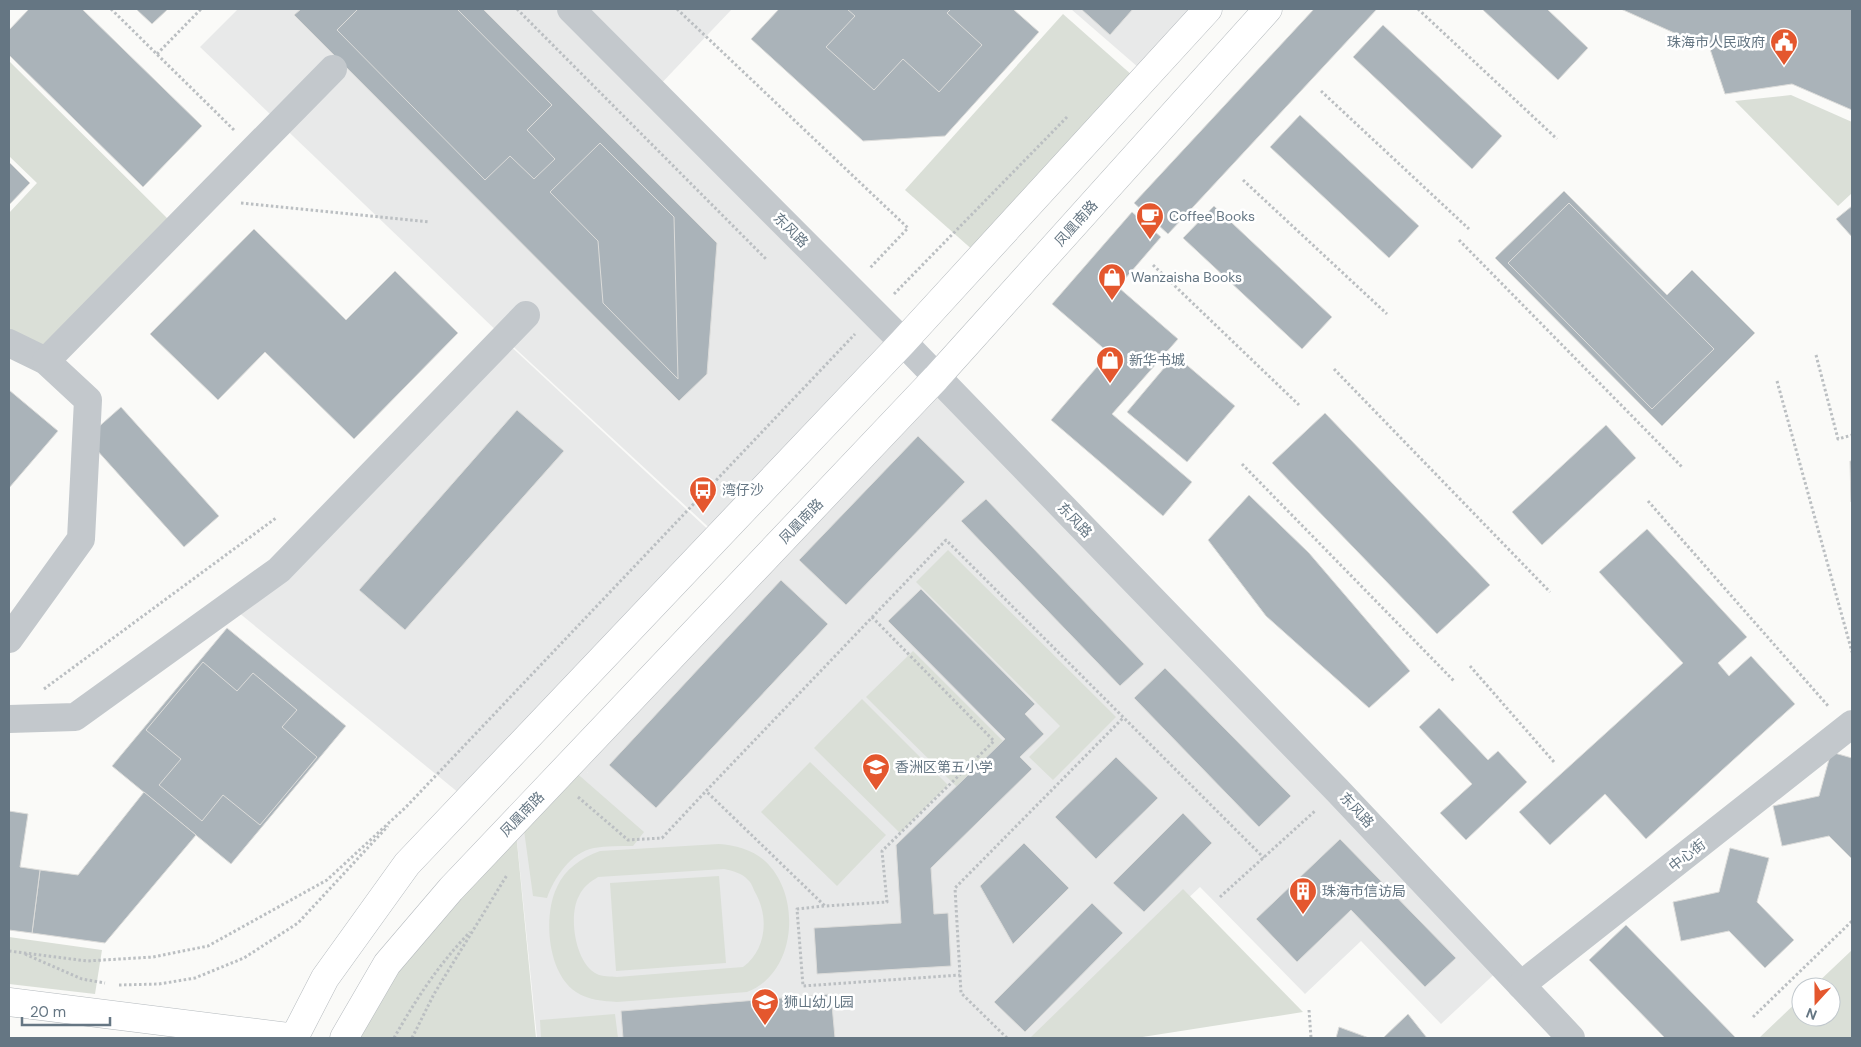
<svg xmlns="http://www.w3.org/2000/svg" width="1861" height="1047" font-family="'DM Sans','Noto Sans SC',sans-serif">
<style>
.built{fill:#e8e9e9}
.green{fill:#dadfd7;fill-rule:evenodd}
.building{fill:#aab3b9;stroke:#dcdcda}
.lines{fill:none;stroke-linecap:round;stroke-linejoin:round}
.major-casing{stroke:#b5babe;stroke-width:29}
.path{stroke:#bbbfc2;stroke-width:3;stroke-dasharray:2.5 2.5;stroke-linecap:butt}
.minor{stroke:#c3c8cc;stroke-width:28}
.major{stroke:#fff;stroke-width:28}
.labels{text-anchor:middle;dominant-baseline:central;stroke-width:5;stroke-linejoin:round;paint-order:stroke}
.poi-label{font-size:14px;fill:#657683;stroke:#fff;text-anchor:start}
.street-label{font-size:14px;fill:#657683;stroke:#fff}
</style>
<rect width="100%" height="100%" fill="#fafaf8"/>
<g class="built">
<polygon points="238,9 567,9 899,342 717,535 503,337 200,47"/>
<polygon points="573,9 732,9 655,90"/>
<polygon points="1071,9 1206,9 1146,74"/>
<polygon points="504,340 715,536 465,798 233,608"/>
<polygon points="937,379 1503,966 1441,1024 1361,941 1305,994 1200,887 1039,1038 537,1038 515,822 574,760 588,773 574,760"/>
</g>
<g class="green">
<polygon points="1063,14 1133,76 975,252 905,190"/>
<polygon points="9,61 173,224 45,353 9,339 9,213 37,183 9,156"/>
<polygon points="1791,95 1852,122 1852,193 1838,206 1735,101"/>
<polygon points="948,550 1116,717 1053,780 1029,757 1060,726 916,582"/>
<polygon points="913,651 1003,741 957,787 866,697"/>
<polygon points="862,699 948,785 900,833 814,748"/>
<polygon points="810,762 886,835 837,886 761,812"/>
<path d="M573 770 644 832 633 846C620 846 606 846 594 848 571 852 554 878 547 898L533 896 523 823Z"/>
<polygon points="515,822 536,1038 345,1038"/>
<path d="M719 844C735 845 753 850 765 861 802 895 797 973 747 992L617 1002C603 1001 588 1000 576 992 547 973 543 915 557 887 565 869 581 858 600 851ZM724 869C733 871 742 873 748 880 752 883 753 889 756 894 769 918 766 950 743 967L617 977C611 976 602 977 597 974 575 964 568 915 579 896 583 887 590 882 598 877Z"/>
<polygon points="719,876 726,963 616,971 610,883"/>
<polygon points="1183,889 1303,1012 1136,1038 1030,1038"/>
<polygon points="9,937 102,950 95,994 9,984"/>
<polygon points="1852,950 1852,1038 1759,1038 1801,998 1801,1017 1831,1017 1831,987 1813,987"/>
<polygon points="615,1014 618,1038 541,1038 540,1020"/>
</g>
<g class="building">
<polygon points="29,9 82,9 202,126 143,187 9,55 9,30"/>
<polygon points="136,9 168,9 152,24"/>
<polygon points="301,9 483,9 717,243 707,374 679,401 294,15"/>
<polygon points="358,9 457,9 552,105 527,130 555,159 534,179 510,156 485,180 337,30"/>
<polygon points="779,9 1013,9 1039,32 945,136 863,141 751,39"/>
<polygon points="847,9 951,9 947,13 982,45 939,92 903,59 874,90 826,47 855,16"/>
<polygon points="1081,9 1133,9 1110,35"/>
<polygon points="1314,9 1377,9 1168,234 1134,203"/>
<polygon points="1482,9 1547,9 1588,48 1558,80"/>
<polygon points="1621,9 1852,9 1852,110 1792,84 1725,94 1710,49"/>
<polygon points="1383,25 1502,136 1472,169 1353,57"/>
<polygon points="1300,115 1419,226 1389,258 1270,147"/>
<polygon points="600,143 674,217 678,379 603,303 598,241 550,192"/>
<polygon points="9,162 30,183 9,205"/>
<polygon points="1564,191 1667,295 1692,270 1755,333 1662,426 1495,258"/>
<polygon points="1569,203 1714,349 1652,409 1508,263"/>
<polygon points="1214,206 1332,317 1302,349 1183,238"/>
<polygon points="1852,206 1852,237 1836,219"/>
<polygon points="1132,212 1161,237 1118,287 1178,339 1112,414 1192,482 1163,516 1051,420 1109,353 1052,304"/>
<polygon points="254,229 346,320 395,271 458,333 354,439 265,352 218,400 150,334"/>
<polygon points="1175,355 1235,406 1187,462 1127,412"/>
<polygon points="9,390 58,431 9,488"/>
<polygon points="121,407 219,516 184,547 86,438"/>
<polygon points="517,410 564,451 405,630 359,590"/>
<polygon points="1325,413 1490,585 1437,634 1272,463"/>
<polygon points="1606,425 1636,458 1542,545 1512,512"/>
<polygon points="918,436 965,482 846,605 799,560"/>
<polygon points="1850,461 1852,461 1852,502 1851,502"/>
<polygon points="1249,495 1309,553 1410,671 1369,708 1266,616 1208,540"/>
<polygon points="986,499 1144,664 1120,686 961,521"/>
<polygon points="1647,529 1747,637 1718,663 1729,676 1751,656 1795,704 1646,839 1605,794 1550,845 1519,812 1683,663 1599,572"/>
<polygon points="781,580 828,624 656,808 609,765"/>
<polygon points="921,589 1035,704 1025,714 1044,734 1020,757 1032,769 931,868 934,914 948,913 951,966 817,974 814,928 901,923 896,845 1005,739 888,621"/>
<polygon points="227,628 346,726 231,864 112,766"/>
<polygon points="203,662 237,691 253,673 297,710 282,727 317,757 260,825 223,795 202,821 159,785 181,759 146,730"/>
<polygon points="1165,668 1291,796 1259,827 1134,698"/>
<polygon points="1439,708 1488,760 1498,751 1527,782 1466,840 1440,813 1472,784 1419,727"/>
<polygon points="1831,752 1852,758 1852,859 1829,836 1782,846 1773,806 1819,796"/>
<polygon points="1116,757 1158,798 1096,859 1055,817"/>
<polygon points="144,792 196,835 105,943 32,933 40,870 78,875"/>
<polygon points="9,811 28,814 20,867 40,870 32,933 9,930"/>
<polygon points="1183,813 1212,843 1144,912 1113,883"/>
<polygon points="1340,839 1456,958 1425,987 1351,910 1297,962 1256,919"/>
<polygon points="1024,843 1069,888 1013,944 980,886"/>
<polygon points="1730,848 1769,858 1757,902 1794,940 1765,968 1729,931 1681,941 1673,902 1719,892"/>
<polygon points="1092,903 1123,933 1025,1032 994,1002"/>
<polygon points="1626,925 1736,1038 1665,1038 1589,960"/>
<polygon points="831,994 835,1038 623,1038 621,1011"/>
<polygon points="1408,1014 1427,1038 1383,1038"/>
<polygon points="1339,1027 1369,1038 1336,1038"/>
</g>
<g class="lines">
<g class="major-casing">
<g id="major">
<polyline points="9,1002 296,1038"/>
<polyline points="294,1038 325,978 407,864 903,342 1208,9"/>
<polyline points="344,1038 387,964 451,889 936,378 1268,9"/>
</g>
</g>
<g class="path">
<polyline points="111,9 234,130"/>
<polyline points="517,9 766,259"/>
<polyline points="677,9 908,228 869,269"/>
<polyline points="1418,9 1557,139"/>
<polyline points="157,54 201,9"/>
<polyline points="1321,91 1469,229"/>
<polyline points="1243,180 1387,314"/>
<polyline points="241,203 429,222"/>
<polyline points="1459,240 1683,468"/>
<polyline points="1153,265 1299,405"/>
<polyline points="894,294 1068,116"/>
<polyline points="1816,355 1838,439 1852,435"/>
<polyline points="1334,369 1550,592"/>
<polyline points="1777,381 1852,652"/>
<polyline points="1242,464 1454,681"/>
<polyline points="1648,501 1829,707"/>
<polyline points="872,617 994,741 882,851 887,902 825,906 706,791 946,540 1264,858"/>
<polyline points="1470,666 1554,762"/>
<polyline points="44,689 276,518"/>
<polyline points="578,797 628,840 662,838 706,791"/>
<polyline points="1220,897 1316,810"/>
<polyline points="824,906 797,909 803,986 960,975"/>
<polyline points="9,951 87,961 153,957 208,946 327,880 406,807 855,334"/>
<polyline points="25,954 82,979 105,983"/>
<polyline points="119,985 159,984 195,978 244,958 298,923 388,826"/>
<polyline points="1309,1010 1311,1038"/>
<polyline points="1753,1017 1852,921"/>
<path d="M394 1038C416 999 439 964 470 932"/>
<polyline points="412,1038 434,994 507,875"/>
<polyline points="1007,1038 961,993 955,888 1123,718"/>
</g>
<g class="minor">
<polyline points="571,9 903,342 1337,790 1571,1038"/>
<polyline points="9,343 46,361 88,400 81,539 9,639"/>
<polyline points="46,361 333,69"/>
<polyline points="9,719 75,717 279,570 526,315"/>
<polyline points="1521,985 1852,724"/>
</g>
<use href="#major" class="major"/>
</g>
<defs>
<g id="civic-pin" transform="scale(1.4375)"><path d="M0 17L-7.5 6A9.5 9.5 0 1 1 7.5 6Z" fill="#e4572e" stroke="#fff"/><path d="M-.6-6.5H3V-4.5H.6V-3L4-1V1h2V6H-6V1h2V-1L-.6-3ZM-1.2 2.5V6h2.4V2.5Z" fill="#fff"/></g>
<g id="cafe-pin" transform="scale(1.4375)"><path d="M0 17L-7.5 6A9.5 9.5 0 1 1 7.5 6Z" fill="#e4572e" stroke="#fff"/><path d="M-5.5-4.5H6V0H3Q3 3.5 0 3.5H-2.5Q-5.5 3.5-5.5 0ZM3-3.2v2h1.7v-2ZM-6 4.5H4V6H-6Z" fill="#fff"/></g>
<g id="shop-pin" transform="scale(1.4375)"><path d="M0 17L-7.5 6A9.5 9.5 0 1 1 7.5 6Z" fill="#e4572e" stroke="#fff"/><path d="M-5-2.5h2.3a2.7 3.5 0 0 1 5.4 0H5L5.5 6h-11ZM-1.5-2.5h3a1.5 2.3 0 0 0-3 0Z" fill="#fff"/></g>
<g id="bus-pin" transform="scale(1.4375)"><path d="M0 17L-7.5 6A9.5 9.5 0 1 1 7.5 6Z" fill="#e4572e" stroke="#fff"/><path d="M-5-6H5V4H4V6H2V4H-2V6H-4V4H-5ZM-3.5-4V0h7V-4ZM-3.5 1.2v1.5H-2V1.2ZM2 1.2v1.5H3.5V1.2Z" fill="#fff"/></g>
<g id="school-pin" transform="scale(1.4375)"><path d="M0 17L-7.5 6A9.5 9.5 0 1 1 7.5 6Z" fill="#e4572e" stroke="#fff"/><path d="M0-5L7-2L0 1L-7-2ZM-4 1L0 2.5L4 1V4Q0 6-4 4Z" fill="#fff"/></g>
<g id="building-pin" transform="scale(1.4375)"><path d="M0 17L-7.5 6A9.5 9.5 0 1 1 7.5 6Z" fill="#e4572e" stroke="#fff"/><path d="M-4-6H4V6H1V3H-1V6H-4ZM-2.5-4.3h1.7v1.8h-1.7ZM.8-4.3h1.7v1.8H.8ZM-2.5-1h1.7V.8h-1.7ZM.8-1h1.7V.8H.8Z" fill="#fff"/></g>
</defs>
<g fill-rule="evenodd">
<use href="#civic-pin" x="1784" y="42"/>
<use href="#cafe-pin" x="1150" y="216"/>
<use href="#shop-pin" x="1112" y="277"/>
<use href="#shop-pin" x="1110" y="360"/>
<use href="#bus-pin" x="703" y="490"/>
<use href="#school-pin" x="876" y="767"/>
<use href="#building-pin" x="1303" y="891"/>
<use href="#school-pin" x="765" y="1002"/>
</g>
<g class="labels">
<g class="poi-label">
<text x="1765" y="42" text-anchor="end">珠海市人民政府</text>
<text x="1169" y="216">Coffee Books</text>
<text x="1131" y="277">Wanzaisha Books</text>
<text x="1129" y="360">新华书城</text>
<text x="722" y="490">湾仔沙</text>
<text x="895" y="767">香洲区第五小学</text>
<text x="1322" y="891">珠海市信访局</text>
<text x="784" y="1002">狮山幼儿园</text>
</g>
<g class="street-label">
<text transform="translate(1076 223) rotate(-48)">凤凰南路</text>
<text transform="translate(791 230) rotate(45)">东风路</text>
<text transform="translate(1075 520) rotate(46)">东风路</text>
<text transform="translate(801 521) rotate(-46)">凤凰南路</text>
<text transform="translate(1357 810) rotate(47)">东风路</text>
<text transform="translate(522 814) rotate(-46)">凤凰南路</text>
<text transform="translate(1687 855) rotate(-38)">中心街</text>
</g>
</g>
<rect width="1861" height="1047" fill="none" stroke="#657683" stroke-width="20"/>
<g transform="translate(1816 1002) rotate(201)"><circle r="24" fill="#ffffff" stroke="#c1c8cd"/>
<path d="M0-4L9 19L0 12L-9 19Z" fill="#e4572e"/>
<text y="-8" font-size="14" font-weight="bold" text-anchor="middle" fill="#657683">N</text>
</g>
<path d="M22 1017v8h88v-8" fill="none" stroke="#657683" stroke-width="2.5"/>
<text x="30" y="1017" font-size="15" fill="#657683" stroke="#ffffff" stroke-width="4" paint-order="stroke">20 m</text>
</svg>
